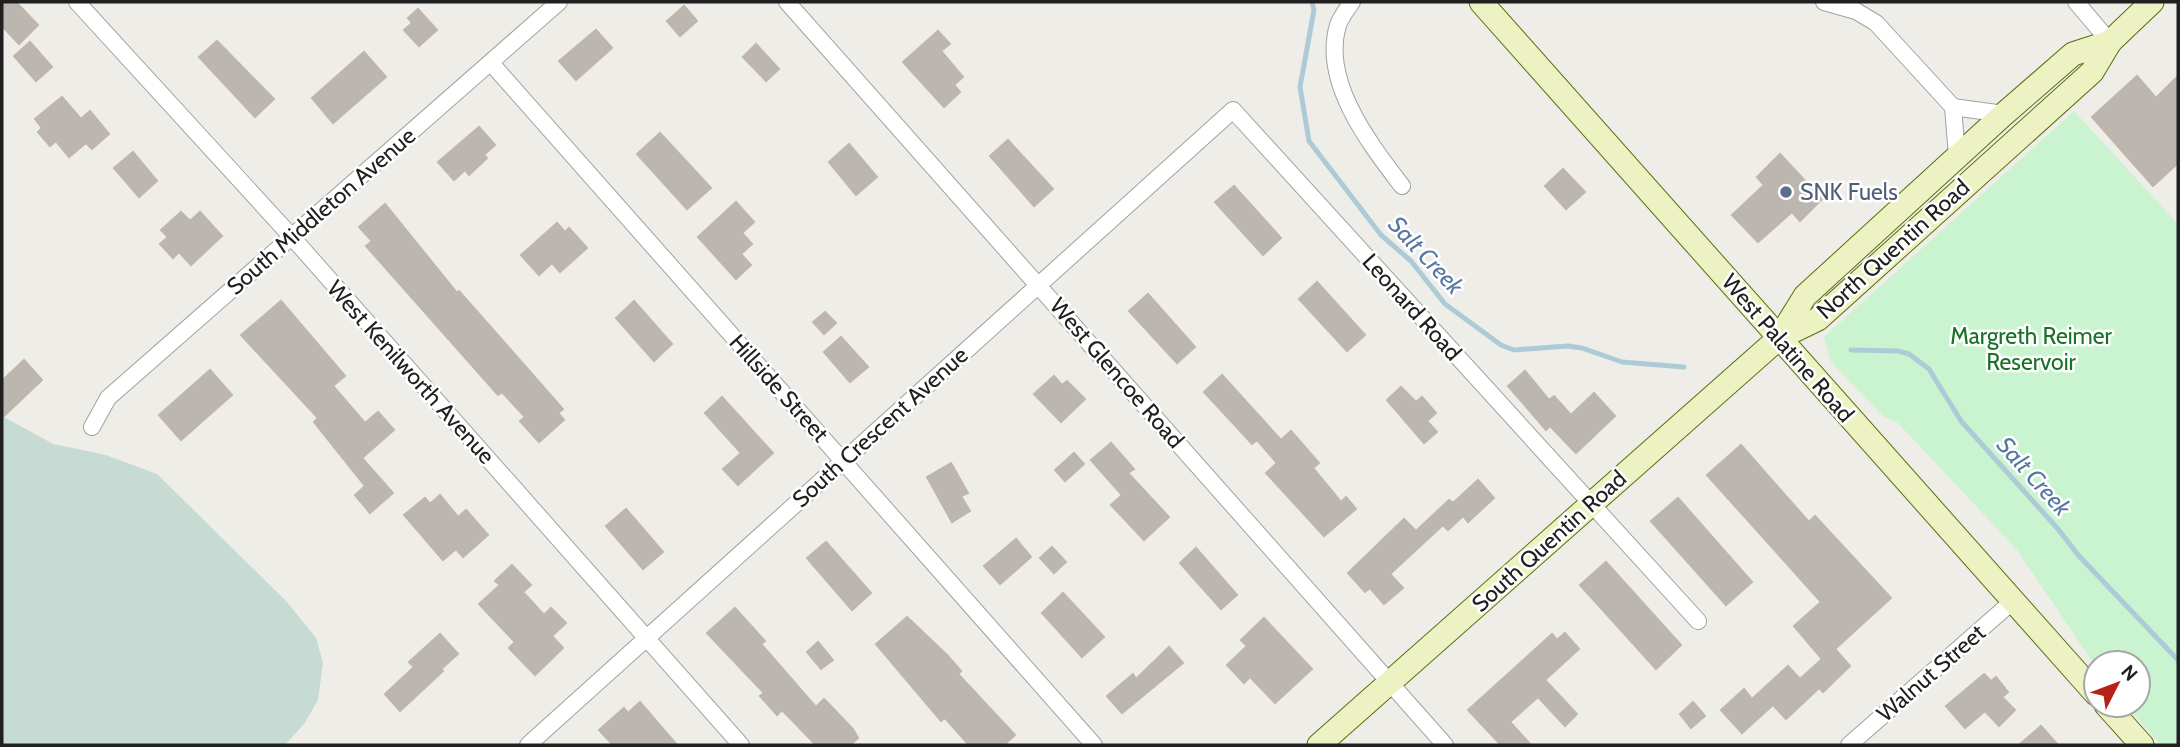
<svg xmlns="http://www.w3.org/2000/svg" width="2180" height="747" font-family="Cabin,sans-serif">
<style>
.wetland{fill:#c6dbd3}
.park{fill:#caf3d0}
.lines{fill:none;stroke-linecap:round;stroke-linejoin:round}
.stream{stroke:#adcbd7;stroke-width:5}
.building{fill:#bcb6b0;stroke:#bfb5ab;stroke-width:2}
.street-casing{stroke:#a1a1a1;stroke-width:18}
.secondary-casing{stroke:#5b6b12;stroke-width:25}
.street{stroke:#fff;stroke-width:16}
.secondary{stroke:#edf2c2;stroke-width:23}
.service-dot{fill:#5c6f8a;stroke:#fff;stroke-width:2.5}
.labels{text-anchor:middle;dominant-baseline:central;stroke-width:5;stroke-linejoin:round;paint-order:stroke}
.service-label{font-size:23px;fill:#4e5e75;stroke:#fff;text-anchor:start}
.street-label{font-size:23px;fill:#202020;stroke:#fff}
.park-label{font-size:23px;fill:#197226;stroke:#fff}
.water-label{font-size:24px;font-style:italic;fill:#5778a4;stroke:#fff}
</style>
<rect width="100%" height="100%" fill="#efede7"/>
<polygon class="wetland" points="2,416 53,444 106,455 157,474 287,602 316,638 323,663 318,700 304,724 285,745 2,745"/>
<polygon class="park" points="2074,111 2178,224 2178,745 2161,745 2125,705 2138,705 2138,663 2096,663 2096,667 2017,550 1898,423 1884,417 1831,362 1824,337"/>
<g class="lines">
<g class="stream">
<polyline points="1312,2 1314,10 1300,87 1309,141 1381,235 1411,261 1445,304 1501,345 1514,350 1568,346 1582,348 1622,362 1684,367"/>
<polyline points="1851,350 1898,351 1909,354 1929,369 1961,421 2058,529 2079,556 2178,660"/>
</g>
</g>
<g class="building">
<polygon points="2,2 16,2 38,25 19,44 2,26"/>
<polygon points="684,6 697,21 680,36 667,21"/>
<polygon points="418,9 437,30 419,46 404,30 412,23 408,18"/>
<polygon points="596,30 612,48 576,80 559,61"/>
<polygon points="938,31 950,44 941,51 963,77 954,85 960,92 944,107 903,62"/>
<polygon points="217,41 274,99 255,117 199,57"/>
<polygon points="30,42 52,67 36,81 14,56"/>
<polygon points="756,44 779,69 766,81 743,57"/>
<polygon points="364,52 386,77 333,123 312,98"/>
<polygon points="2137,76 2156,98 2178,76 2178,163 2153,186 2092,117"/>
<polygon points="62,97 81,119 90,111 109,134 92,149 86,143 69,157 56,141 50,146 38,132 42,128 35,119"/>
<polygon points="479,127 495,145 484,155 487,158 469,175 465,170 454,180 438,162"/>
<polygon points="660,133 711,188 687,209 637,154"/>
<polygon points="1008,140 1053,189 1034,206 990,156"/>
<polygon points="849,144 877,177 856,195 829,162"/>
<polygon points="133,152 157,181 139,197 114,168"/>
<polygon points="1780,154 1822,199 1800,221 1792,212 1758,242 1732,215 1764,185 1757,177"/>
<polygon points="1563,169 1585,192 1566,209 1545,186"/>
<polygon points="1234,186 1281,238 1263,255 1215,202"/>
<polygon points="736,202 754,222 742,233 752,244 741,254 751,265 736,279 698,237"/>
<polygon points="385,204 457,293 459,291 563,409 558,413 564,420 539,442 520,421 525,417 502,392 498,395 366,246 372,241 359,227"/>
<polygon points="181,212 190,221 200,212 222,236 191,265 179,252 173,258 160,244 168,237 161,230"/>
<polygon points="557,223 565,232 569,228 587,248 560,272 552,263 539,275 521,255"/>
<polygon points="1317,282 1365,335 1347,351 1299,299"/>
<polygon points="1148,294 1195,347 1177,363 1129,311"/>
<polygon points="281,301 345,376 333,386 365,423 378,412 394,430 362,458 393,493 370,513 355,495 365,486 314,422 318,418 241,335"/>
<polygon points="634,301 672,344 654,361 616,318"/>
<polygon points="825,312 836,323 824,334 813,322"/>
<polygon points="841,337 868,367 850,382 824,352"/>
<polygon points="24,360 42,380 2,418 2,381"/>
<polygon points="210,370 232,395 181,440 159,415"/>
<polygon points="1525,371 1549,400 1554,396 1571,415 1594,393 1615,416 1576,453 1550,426 1546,430 1508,386"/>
<polygon points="1222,375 1281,440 1291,431 1319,463 1313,468 1341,502 1346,497 1356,509 1324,536 1266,473 1277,463 1257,440 1252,444 1204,392"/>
<polygon points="1054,376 1062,385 1067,381 1085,399 1061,422 1034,394"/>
<polygon points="1401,387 1416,402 1422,397 1436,413 1427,421 1437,432 1424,443 1387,400"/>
<polygon points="722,397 773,453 738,485 723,469 741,453 705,413"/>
<polygon points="1111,443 1134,469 1128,473 1169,517 1144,540 1111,505 1122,495 1091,460"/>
<polygon points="1741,445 1809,522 1815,516 1891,598 1835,649 1850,666 1823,692 1819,688 1786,719 1773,705 1742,733 1721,710 1744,689 1752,699 1788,666 1800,679 1822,659 1794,626 1821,602 1707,475"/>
<polygon points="1074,453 1084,464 1065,481 1055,470"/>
<polygon points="951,463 968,493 961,496 970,511 952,522 927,477"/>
<polygon points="1478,480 1494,498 1468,522 1463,516 1448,530 1443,525 1390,574 1403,588 1384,604 1370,588 1365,592 1348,573 1404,519 1416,531 1449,500 1453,503"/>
<polygon points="440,495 458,517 466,510 488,535 463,557 456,549 443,560 404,515 425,498 430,504"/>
<polygon points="1678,498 1752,582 1726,605 1651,521"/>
<polygon points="626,509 663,552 643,569 606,526"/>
<polygon points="1016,539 1031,557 1000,584 984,566"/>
<polygon points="826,542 871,593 852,610 807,558"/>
<polygon points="1052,547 1066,562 1054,573 1040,558"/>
<polygon points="1196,548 1237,595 1221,609 1180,563"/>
<polygon points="1606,562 1681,645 1656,669 1580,585"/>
<polygon points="512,565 531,585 523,592 544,615 551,608 566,623 552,636 563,648 535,675 509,648 515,642 479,604 500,585 495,581"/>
<polygon points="1063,593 1104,637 1082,657 1042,613"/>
<polygon points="735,608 765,641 761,644 816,707 824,699 853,729 858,738 850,745 816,745 782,710 777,715 760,696 764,693 707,633"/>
<polygon points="907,617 947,655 961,671 958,674 1015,735 1004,745 969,745 945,718 941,721 876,644"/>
<polygon points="1264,618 1312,669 1275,703 1250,677 1244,683 1227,665 1247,646 1241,640"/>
<polygon points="1565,633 1579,649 1545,680 1577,714 1565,726 1538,697 1510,722 1531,745 1501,745 1468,710 1552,634 1557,640"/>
<polygon points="440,634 458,654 441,669 443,671 400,711 385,694 414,667 409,662"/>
<polygon points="818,642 833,660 821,669 807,652"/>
<polygon points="1169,647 1183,663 1122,713 1107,696 1133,674 1136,679"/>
<polygon points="1984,674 1991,681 1996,677 2008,692 2002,697 2015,710 1999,726 1985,711 1965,728 1946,706"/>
<polygon points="640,702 677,745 613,745 599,730 624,708 628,713"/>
<polygon points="1693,702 1705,716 1691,728 1680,714"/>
<polygon points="2041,726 2058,745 2019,745"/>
</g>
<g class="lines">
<g class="street-casing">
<g id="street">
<polyline points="77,2 291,236 741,745"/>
<polyline points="787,2 1445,745"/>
<path d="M1352 2C1347 9 1341 17 1338 25 1321 82 1370 144 1402 186"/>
<polyline points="1824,2 1856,11 1876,23 1953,107 1957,156"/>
<polyline points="2076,2 2110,42"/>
<polyline points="491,63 1094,745"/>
<polyline points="1953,107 2004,114"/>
<polyline points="92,427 108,398 559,2"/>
<polyline points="528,745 1233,110 1698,621"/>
<polyline points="1849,745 2013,601"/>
</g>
</g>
<g class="secondary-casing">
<g id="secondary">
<polyline points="1481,2 2096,694"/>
<polyline points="1779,338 1805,296 2004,114 2073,54 2110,42"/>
<polyline points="2106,705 2142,745"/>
<polyline points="1319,745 1779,338 1818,319 2092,72 2110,42 2152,2"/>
</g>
</g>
<use href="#street" class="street"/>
<use href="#secondary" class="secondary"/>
</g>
<circle class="service-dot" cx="1786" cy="192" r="7"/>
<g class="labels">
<g class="service-label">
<text x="1800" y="192">SNK Fuels</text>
</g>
<g class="street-label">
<text transform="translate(321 211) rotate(-41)">South Middleton Avenue</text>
<text transform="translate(1893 249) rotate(-42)">North Quentin Road</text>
<text transform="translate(1412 307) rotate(48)">Leonard Road</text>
<text transform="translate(1788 348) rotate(49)">West Palatine Road</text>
<text transform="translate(411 372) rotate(48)">West Kenilworth Avenue</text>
<text transform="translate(1117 373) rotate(49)">West Glencoe Road</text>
<text transform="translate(779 388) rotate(48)">Hillside Street</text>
<text transform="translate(880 427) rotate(-42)">South Crescent Avenue</text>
<text transform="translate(1549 541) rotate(-42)">South Quentin Road</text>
<text transform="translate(1931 673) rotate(-41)">Walnut Street</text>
</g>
<g class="park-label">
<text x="2031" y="336">Margreth Reimer<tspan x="2031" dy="26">Reservoir</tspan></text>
</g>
<g class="water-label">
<text transform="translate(1426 255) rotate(47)">Salt Creek</text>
<text transform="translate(2034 476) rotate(48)">Salt Creek</text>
</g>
</g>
<rect width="2180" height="747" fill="none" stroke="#202020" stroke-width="7"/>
<g transform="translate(2117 684) rotate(48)"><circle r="33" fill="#ffffff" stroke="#a6a6a6" stroke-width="2"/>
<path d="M0-5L12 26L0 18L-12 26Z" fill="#b72218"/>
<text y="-10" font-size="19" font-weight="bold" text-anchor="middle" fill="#202020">N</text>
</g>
</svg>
